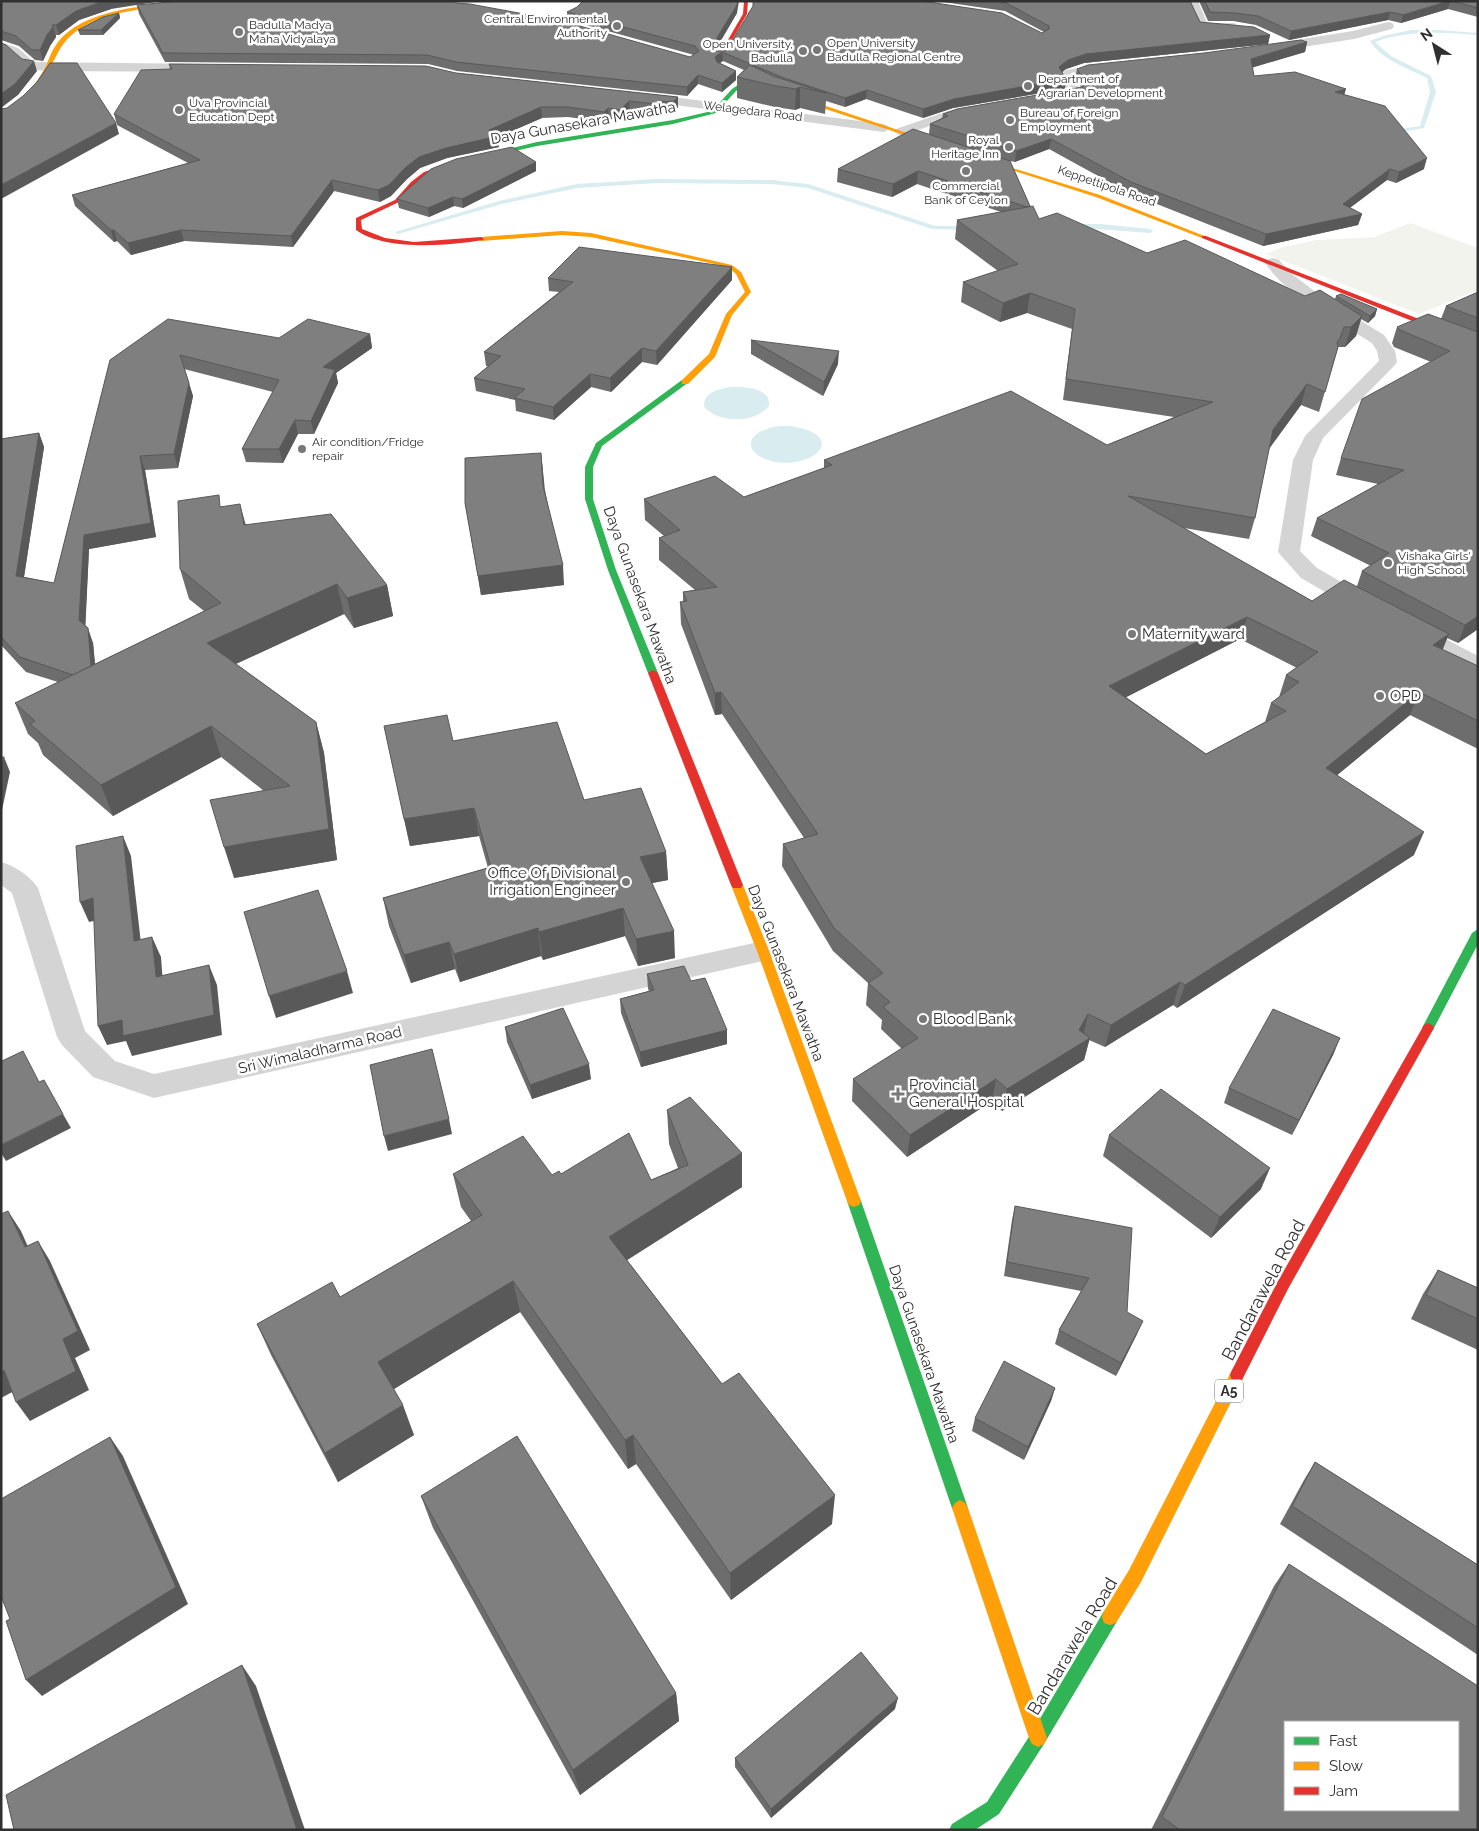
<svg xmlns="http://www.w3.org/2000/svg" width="1479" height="1831" font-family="Raleway,sans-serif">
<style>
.green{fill:#f1f3ec}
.water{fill:#d9ecef}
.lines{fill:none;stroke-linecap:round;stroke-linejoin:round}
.stream{fill:#d9ecef;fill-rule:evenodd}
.street{fill:#d4d4d4;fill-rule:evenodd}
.fast{fill:#30b455;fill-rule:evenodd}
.slow{fill:#ff9f0a;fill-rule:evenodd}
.jam{fill:#e5322d;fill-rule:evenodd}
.wall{fill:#6d6d6d;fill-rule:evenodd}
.shaded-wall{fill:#595959}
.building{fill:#7f7f7f;stroke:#595959;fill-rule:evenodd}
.poi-dot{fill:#787878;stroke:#fff;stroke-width:2}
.labels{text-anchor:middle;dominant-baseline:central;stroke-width:5;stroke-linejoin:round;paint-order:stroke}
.far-poi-label{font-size:12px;fill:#303030;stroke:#fff;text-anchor:start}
.far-street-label{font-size:12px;fill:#303030;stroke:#fff}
.shield{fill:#fff;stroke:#6e6e6e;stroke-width:1}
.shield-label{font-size:14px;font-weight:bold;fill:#303030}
.street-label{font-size:15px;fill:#303030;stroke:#fff}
.poi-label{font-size:15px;fill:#303030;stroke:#fff;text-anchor:start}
.near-street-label{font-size:18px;fill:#303030;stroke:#fff}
</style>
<rect width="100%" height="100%" fill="#fff"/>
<polygon class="green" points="1410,223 1478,248 1478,290 1419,314 1266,254 1283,247 1317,240 1375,237"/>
<g class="water">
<path d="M731 387C744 387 771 387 769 406 754 424 719 423 704 407 703 392 719 389 731 387Z"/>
<path d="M790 426C855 436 807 475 765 459 745 451 747 435 767 429 774 426 782 426 790 426Z"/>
</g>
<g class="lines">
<g class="stream">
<path d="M1411 30H1438L1478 33V35C1443 32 1408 30 1375 42L1391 56 1431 76 1436 92 1424 128 1390 134 1388 131 1420 126 1430 92 1427 78C1406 67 1383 61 1370 41L1383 36Z"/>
<polygon points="657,179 772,180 808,184 935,226 970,226 973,228 970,230 932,229 808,188 772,184 657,183 577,188 502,204 398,234 395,232 499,201 577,184"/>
<polygon points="1069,224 1101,224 1150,229 1153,231 1150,233 1071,227 1068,225"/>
</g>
<g class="street">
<polygon points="1186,1 1198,1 1207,23 1234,23 1240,27 1234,31 1198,29"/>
<polygon points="1388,22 1392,23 1394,26 1392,29 1354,39 1271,52 1265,48 1271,44 1353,31"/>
<path d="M1 42 18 48 34 62 208 64 214 68 208 72 48 71C41 70 30 71 24 67 16 61 11 54 1 50Z"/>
<polygon points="1114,62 1120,66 1118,69 1072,78 1083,92 1081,95 1045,102 1038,98 1040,95 1068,90 1059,77 1066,70"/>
<polygon points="641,93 884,124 891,128 884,132 636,100 634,97 636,94"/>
<polygon points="978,105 983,106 985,109 983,112 956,117 901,136 894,132 896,129 948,111"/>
<path d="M1273 258 1279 260 1292 274 1322 297 1384 335 1395 351 1397 362 1394 366 1323 438 1313 460 1300 551 1317 568 1374 601 1377 606 1374 611 1366 613 1358 611 1301 578 1278 552 1293 460 1305 436 1379 361 1377 351 1372 343C1336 320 1290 299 1265 263L1267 260Z"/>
<polygon points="1411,623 1419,625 1478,656 1478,672 1470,670 1403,635 1400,630 1403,625"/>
<path d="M1 862C15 866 30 876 38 888L85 1031 115 1061 154 1074 763 941 773 944 777 951 773 958 763 961 154 1098 93 1077 62 1045 57 1037 12 893 1 885Z"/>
</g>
<g class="fast">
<polygon points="748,78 750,81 736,91 716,113 673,124 537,146 466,162 463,160 537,142 673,120 712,111 732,89"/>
<polygon points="682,380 689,382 602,446 593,467 593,499 616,570 658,673 653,676 648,673 608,570 585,499 585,467 596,443"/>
<polygon points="1478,929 1478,944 1434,1028 1432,1031 1424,1031 1422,1028 1472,933"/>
<polygon points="854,1195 859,1197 861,1201 968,1508 965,1513 960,1516 955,1513 952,1508 847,1201 849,1197"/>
<polygon points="1110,1609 1116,1611 1118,1617 1116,1623 1044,1744 999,1814 975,1830 949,1830 952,1824 987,1802 1032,1732 1104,1611"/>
</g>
<g class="slow">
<path d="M192 1H210C199 5 185 5 173 6 140 9 101 12 74 33 62 42 58 53 51 66 41 87 22 108 1 118V113C20 102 36 86 46 66 49 59 51 52 56 45 81 8 151 5 192 1Z"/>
<polygon points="789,95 793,95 943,145 938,146 789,97"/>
<polygon points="977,157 1100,195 1207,237 1202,238 1096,197 977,159"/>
<polygon points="562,231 591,233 732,265 741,272 751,292 732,315 715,357 688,384 682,384 682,380 709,354 726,314 745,292 736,274 728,267 591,237 562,235 481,241 478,239 481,237"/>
<polygon points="737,881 743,885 769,951 861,1201 859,1205 854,1207 849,1205 847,1201 757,951 731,885"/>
<polygon points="1237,1368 1242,1370 1244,1375 1242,1380 1141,1582 1116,1623 1110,1625 1104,1623 1102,1617 1104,1611 1129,1570 1232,1370"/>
<polygon points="960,1500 965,1503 968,1508 1047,1738 1044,1744 1038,1747 1032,1744 1029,1738 952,1508 955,1503"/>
</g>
<g class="jam">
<polygon points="744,1 748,1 747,14 723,56 718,57 743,14"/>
<path d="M466 158 468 161 428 174 415 184 399 202 361 220 362 229 385 238 414 242 481 237 484 239 483 240C448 246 385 251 356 230V218L395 200 411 182 424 172Z"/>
<polygon points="1202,236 1206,236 1478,342 1478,347 1202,238"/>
<polygon points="653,670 658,673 743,885 741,888 733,888 731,885 648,673"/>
<polygon points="1428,1023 1432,1025 1434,1028 1288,1289 1242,1380 1237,1382 1232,1380 1230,1375 1232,1370 1278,1281 1424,1025"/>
</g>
</g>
<g class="wall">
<polygon points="1,1 111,9 79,20 59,35 56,35 56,37 50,46 43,61 35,60 19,46 1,40"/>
<polygon points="936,1 1190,1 1200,22 1270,35 1268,44 1084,63 1066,69 1062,72 1066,79 1065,89 953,108 923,118 866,99 845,107 826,101 825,114 800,108 795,110 775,107 737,98 737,77 744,70 723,61 720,63 736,71 736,80 722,92 698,84 687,96 457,71 428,64 165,62 139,14 137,5 456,3 690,57 694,55 568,20 567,12 737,13 715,51 1042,33 1044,32 1005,11"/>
<polygon points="1199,1 1478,1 1478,17 1448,9 1401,23 1388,20 1289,40 1256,25 1233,21 1208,21"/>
<polygon points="119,13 120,18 103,35 80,35 78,30"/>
<path d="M1307 42 1305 52 1252 67 1254 76 1344 95 1424 169 1396 183 1387 180 1350 208 1362 214 1358 225 1263 246 1129 193 1049 149 1015 162 1010 161 1030 206 1039 219 1147 253 1305 296 1335 299 1336 296 1377 309 1375 316 1368 323 1361 319 1356 336 1345 347H1338L1319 412 1301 405 1269 449 1255 518 1249 539 1184 528 1312 601 1357 586 1362 571 1371 566 1311 536 1317 518 1378 484 1336 475 1341 458 1431 362 1394 347 1392 343 1397 327 1441 319 1446 306 1478 292V629L1458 643 1447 638 1442 650 1478 666V749L1410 715 1337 775 1414 855 1177 1008 1173 1005 1105 1047 1089 1040 1084 1060 1002 1111 992 1101 907 1157 852 1101 853 1079 902 1049 881 1029 882 1020 866 1005 868 983 833 951 782 866 783 844 804 838 722 714 715 715 681 624 680 602H683V592L695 590 659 560V538L664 536 645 520 644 499 744 497 824 468V460L1107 445 1174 417 1063 400 1072 329 1027 313 1000 322 961 302 963 282 998 271 955 239 957 220 1001 212 917 184 892 197 837 182 838 169 929 134 930 124 942 118 943 114 1081 87 1075 79 1077 69ZM1240 639 1297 668 1286 675 1279 697 1271 703 1265 722 1206 754 1126 697Z"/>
<polygon points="169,64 456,73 678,97 678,107 674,113 659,111 657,114 630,112 620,120 609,119 605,122 568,117 542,118 498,137 499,147 447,158 420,168 407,179 391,196 380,202 334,191 293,247 184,241 131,255 117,241 114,242 75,206 72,195 188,163 117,125 114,114 170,69"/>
<polygon points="536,162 536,171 463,208 454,206 429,217 399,208 397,199"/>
<polygon points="548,278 732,280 657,365 642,362 611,392 591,387 554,420 516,411 515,400 476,391 474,378 488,366 486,366 484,352 559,292 549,291"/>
<polygon points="370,334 372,348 336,373 338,383 314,434 298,434 283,463 246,462 242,449 273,392 184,369 193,396 178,468 145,470 156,537 89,549 85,626 93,643 95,664 204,611 189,599 180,569 222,506 246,525 387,585 393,616 354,628 344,614 236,664 316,722 324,753 337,860 234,878 264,791 221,757 113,816 43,755 38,743 28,734 15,703 58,682 26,672 1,645 1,439 39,433 44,447 24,577 54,583 110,360 279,338"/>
<polygon points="751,340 838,364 823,396 751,354"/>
<polygon points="541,453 545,490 564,585 481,595 465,503"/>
<polygon points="384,726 453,741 584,800 666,852 668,880 652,883 675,958 638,966 625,936 543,960 541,956 460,982 455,969 411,983 389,926 383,898 488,868 479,836 410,846"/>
<polygon points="647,974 691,981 727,1044 641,1067 621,1013 620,999 649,991 648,989"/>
<polygon points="505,1027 591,1079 532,1099 507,1042"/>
<polygon points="1334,1053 1292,1135 1224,1103 1229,1088"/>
<polygon points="667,1110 742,1153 742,1187 627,1260 722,1384 832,1524 731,1600 636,1464 628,1469 520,1312 394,1389 414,1435 338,1482 271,1355 257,1324 340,1297 471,1221 461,1207 453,1174 552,1175 561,1174 651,1180 678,1168 669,1144"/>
<polygon points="1109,1135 1261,1189 1211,1238 1103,1156"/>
<polygon points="1015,1206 1127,1312 1137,1334 1116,1376 1055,1344 1059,1330 1081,1291 1004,1276 1012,1220"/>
<polygon points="1438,1270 1478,1288 1478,1350 1411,1319 1423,1294"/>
<polygon points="1055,1388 1051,1401 1024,1460 972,1431 975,1418"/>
<polygon points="1315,1462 1478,1565 1478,1655 1280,1524 1304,1480"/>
<polygon points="421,1496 676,1693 679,1721 580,1795 433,1528"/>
<polygon points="1289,1564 1478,1830 1151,1830 1274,1586"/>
<polygon points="895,1709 771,1818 735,1767 735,1758"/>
</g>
<g class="shaded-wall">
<polygon points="103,1 162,1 111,9 79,20 59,35 56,25 76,11"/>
<polygon points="738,1 739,1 737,13 712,55 712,46"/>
<polygon points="1449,1 1450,1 1448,9 1401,23 1403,15"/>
<polygon points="1390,12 1388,20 1289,40 1291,31"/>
<polygon points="119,13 120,18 103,35 101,30"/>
<polygon points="53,27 56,37 50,46 43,61 40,50 47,35"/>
<polygon points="1270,35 1268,44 1084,63 1066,69 1058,76 1059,67 1068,60 1086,54"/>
<polygon points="1307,42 1305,52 1248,69 1251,59"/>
<polygon points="722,52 723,61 715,66 715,57"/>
<polygon points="34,61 37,71 18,95 1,108 1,94"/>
<polygon points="736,71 736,80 722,92 722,83"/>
<polygon points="698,75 698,84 687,96 687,87"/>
<polygon points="1066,79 1065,89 953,108 923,118 923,109 954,99"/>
<polygon points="800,87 800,108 795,110 796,89"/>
<polygon points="1346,89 1343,99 1335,92"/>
<polygon points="867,90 866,99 845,107 845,98"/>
<polygon points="678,97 678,107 674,113 673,102"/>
<polygon points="629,101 630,112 620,120 620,110"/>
<polygon points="659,101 659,111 657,114 656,104"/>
<polygon points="541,107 542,118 498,137 499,147 447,158 420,168 407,179 391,196 380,202 378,190 419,157 489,130"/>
<polygon points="608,108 609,119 605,122 604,112"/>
<polygon points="116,123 119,134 1,199 1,185"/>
<polygon points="1051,139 1049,149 1015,162 1016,151"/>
<polygon points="1427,158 1424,169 1396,183 1399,172"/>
<polygon points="536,162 536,171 463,208 462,199"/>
<polygon points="1390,169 1387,180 1340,215 1343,204"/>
<polygon points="918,171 917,184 892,197 893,184"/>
<polygon points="332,180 334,191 293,247 291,236"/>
<polygon points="453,197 454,206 429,217 428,208"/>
<polygon points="1362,214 1358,225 1263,246 1266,234"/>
<polygon points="111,230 114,230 117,241 114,242"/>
<polygon points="181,230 184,241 131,255 128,243"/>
<polygon points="732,267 732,280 657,365 656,351"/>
<polygon points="1030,293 1027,313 1000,322 1003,303"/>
<polygon points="1377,309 1375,316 1368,323 1370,316"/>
<polygon points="1362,316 1356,336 1345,347 1351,327"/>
<polygon points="370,334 372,348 336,373 338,383 314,434 311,421 323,367"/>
<polygon points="642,348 642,362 611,392 610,378"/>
<polygon points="839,351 838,364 823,396 824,382"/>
<polygon points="590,374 591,387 554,420 553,407"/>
<polygon points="189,383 193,396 178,468 174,454"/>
<polygon points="1307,384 1301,405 1267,451 1273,430"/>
<polygon points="295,420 298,434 283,463 279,449"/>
<polygon points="39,433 44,447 22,590 16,576"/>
<polygon points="541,453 543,472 545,505 543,486"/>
<polygon points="140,456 145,470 156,537 89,549 85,635 79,620 84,535"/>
<polygon points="240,504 248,533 244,525"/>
<polygon points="563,565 564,585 481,595 478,576"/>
<polygon points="337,584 344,614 216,673 207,643"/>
<polygon points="387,585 393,616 354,628 347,598"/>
<polygon points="1478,616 1478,629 1458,643 1465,625"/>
<polygon points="1247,617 1240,639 1105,708 1109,686"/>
<polygon points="88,628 93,643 98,696 93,682"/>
<polygon points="1449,634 1440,656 1433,645"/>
<polygon points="721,692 722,714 715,715 715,693"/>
<polygon points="1419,692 1410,715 1318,791 1326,768"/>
<polygon points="316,722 324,753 337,860 234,878 224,847 329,829"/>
<polygon points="211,726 221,757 113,816 101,785"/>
<polygon points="4,757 10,772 2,810 1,767"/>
<polygon points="474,808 479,836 410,846 404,819"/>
<polygon points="1424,832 1414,855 1177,1008 1185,985"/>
<polygon points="123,836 131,856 143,961 134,941"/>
<polygon points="666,852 668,880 642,885 640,857"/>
<polygon points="93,898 102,919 89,922 80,902"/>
<polygon points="623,908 625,936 543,960 539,932"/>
<polygon points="538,928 541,956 460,982 454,954"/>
<polygon points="674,931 675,958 638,966 636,939"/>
<polygon points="152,937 161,957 164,997 156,977"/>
<polygon points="449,942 455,969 411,983 404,955"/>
<polygon points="209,965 217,985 222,1035 132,1056 126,1041 107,1045 98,1026"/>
<polygon points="347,971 353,993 276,1018 269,996"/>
<polygon points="1180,982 1173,1005 1105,1047 1111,1025"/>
<polygon points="1088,1014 1083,1037 1090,1038 1084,1060 1002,1111 1007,1089 1079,1030"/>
<polygon points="727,1030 727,1044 641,1067 640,1052"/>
<polygon points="1340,1038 1334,1053 1292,1135 1299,1120"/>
<polygon points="589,1064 591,1079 532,1099 530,1085"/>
<polygon points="996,1079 992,1101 907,1157 910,1135"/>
<polygon points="63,1114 71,1128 6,1161 1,1153 1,1145"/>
<polygon points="449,1119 452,1134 388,1151 384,1136"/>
<polygon points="742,1153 742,1187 613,1269 609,1237"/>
<polygon points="1270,1168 1261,1189 1211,1238 1220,1217"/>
<polygon points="8,1211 21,1231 37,1267 25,1247"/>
<polygon points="38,1241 50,1261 90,1350 75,1358 89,1390 30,1421 16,1402 63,1339"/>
<polygon points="513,1281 520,1312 389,1392 378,1362"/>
<polygon points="1143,1321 1137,1334 1116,1376 1121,1363"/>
<polygon points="4,1370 18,1389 1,1398 1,1372"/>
<polygon points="1055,1388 1051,1401 1024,1460 1028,1447"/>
<polygon points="403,1405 414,1435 338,1482 325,1453"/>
<polygon points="633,1435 636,1464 628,1469 625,1440"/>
<polygon points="110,1437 123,1456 188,1604 42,1696 26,1680"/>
<polygon points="835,1495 832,1524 731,1600 730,1573"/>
<polygon points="242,1665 256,1686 305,1830 297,1830"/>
<polygon points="676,1693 679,1721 580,1795 573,1770"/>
<polygon points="898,1698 895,1709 771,1818 771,1809"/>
</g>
<g class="building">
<polygon points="1,1 103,1 76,11 56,25 52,25 53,27 47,35 40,50 32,50 16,36 1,31"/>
<polygon points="180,1 455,1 456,3 470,4 562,21 690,57 699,51 695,46 567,12 577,7 583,1 738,1 737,5 712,46 714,51 726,51 753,6 753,1 922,1 1002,13 1042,33 1049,29 1049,26 1006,3 997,1 1190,1 1200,22 1254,27 1270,35 1086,54 1068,60 1059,67 1066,79 954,99 923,109 867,90 845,98 784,78 722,52 715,57 717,62 736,71 722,83 698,75 687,87 456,62 427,55 163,53 137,5"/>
<polygon points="1205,1 1449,1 1403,15 1390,12 1291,31 1258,16 1235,13 1210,12"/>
<polygon points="1452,1 1478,1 1478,8"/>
<polygon points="119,13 101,30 78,30 103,17"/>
<polygon points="1301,40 1307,42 1251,59 1254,76 1295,72 1346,89 1335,92 1385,106 1427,158 1399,172 1390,169 1343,204 1362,214 1266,234 1131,182 1051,139 1016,151 930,124 948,116 943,114 957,109 1083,87 1086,82 1077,69 1088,65 1204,53"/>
<polygon points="1,43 6,45 22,59 34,61 15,84 1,94"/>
<polygon points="50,63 77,63 116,123 1,185 1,109 7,108 23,96 37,82"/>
<polygon points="169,64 426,66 456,73 678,97 673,102 659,101 656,104 629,101 620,110 608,108 604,112 568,107 541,107 489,130 498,136 446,148 419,157 405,168 389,185 378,190 332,180 291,236 181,230 128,243 114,230 111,230 72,195 200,160 114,114 141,70 172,69"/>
<polygon points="750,65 773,76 826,93 800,87 796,89 776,86 737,77"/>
<polygon points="913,129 1010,161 1030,206 1027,207 918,171 893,184 838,169"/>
<polygon points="512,147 536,162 462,199 453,197 428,208 397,199 431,169 456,159"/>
<path d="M1033 206 1039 219 1057 213 1147 253 1185 240 1305 296 1320 290 1362 316 1351 327H1344L1340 338 1337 342 1338 347 1325 392 1307 384 1273 430 1255 518 1128 496 1312 601 1344 580 1449 634 1433 645 1478 666V721L1419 692 1326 768 1424 832 1185 985 1180 982 1111 1025 1088 1014 1079 1030 1090 1038 1007 1089 996 1079 910 1135 853 1079 918 1038 883 1007 890 1002 868 983 883 973 834 928 783 844 818 834 721 692 715 693 680 602 687 601 683 592 717 587 659 538 680 530 644 499 715 476 744 497 832 465 824 460 1011 391 1107 445 1213 402 1066 379 1075 309 1030 293 1003 303 963 282 1018 264 957 220ZM1247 617 1318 652 1286 675 1299 682 1271 703 1286 711 1206 754 1109 686Z"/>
<polygon points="579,247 732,267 656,351 642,348 610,378 590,374 553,407 514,398 525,389 474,378 501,356 484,352 573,282 548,278"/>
<polygon points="1478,292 1478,318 1446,306"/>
<polygon points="1341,294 1377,309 1370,316 1336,296"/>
<polygon points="1428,314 1478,332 1478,616 1465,625 1362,571 1389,553 1317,518 1404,470 1341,458 1362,399 1450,351 1400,330 1397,327"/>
<polygon points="168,319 279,338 308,319 370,334 323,367 335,370 311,421 295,420 279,449 242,449 279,380 180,355 189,383 174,454 140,456 151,523 84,535 79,620 88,628 91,666 73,675 20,657 1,637 1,439 39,433 16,576 54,583 110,360"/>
<polygon points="751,340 839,351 824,382"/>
<polygon points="541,453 543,486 563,565 478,576 465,503 465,458"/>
<polygon points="219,495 220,507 240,504 244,525 331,514 387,585 347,598 337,584 207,643 316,722 329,829 224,847 210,800 290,786 211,726 101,785 30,724 35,721 15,703 221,603 180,569 178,501"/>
<polygon points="447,715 453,741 557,722 584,800 641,788 666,852 640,857 674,931 636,939 623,908 539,932 538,928 454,954 449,942 404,955 383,898 491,867 474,808 404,819 384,726"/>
<polygon points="1,757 4,757 1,767"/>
<polygon points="123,836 134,941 152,937 156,977 209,965 214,1015 123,1036 122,1020 98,1026 93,898 80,902 76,846"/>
<polygon points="318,890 347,971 269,996 244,912"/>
<polygon points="684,966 691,981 705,978 727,1030 640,1052 620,999 654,990 647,974"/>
<polygon points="563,1008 589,1064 530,1085 505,1027"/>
<polygon points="1273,1009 1340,1038 1299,1120 1229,1088"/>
<polygon points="432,1049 449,1119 384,1136 370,1065"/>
<polygon points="23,1051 39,1082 44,1080 63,1114 1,1145 1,1059 2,1061"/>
<polygon points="1161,1089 1270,1168 1220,1217 1109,1135"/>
<polygon points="690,1097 742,1153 609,1237 722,1384 739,1373 835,1495 730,1573 633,1435 625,1440 513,1281 378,1362 403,1405 325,1453 257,1324 332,1282 340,1297 482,1215 453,1174 523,1136 552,1175 559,1171 561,1174 629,1133 651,1180 688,1165 667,1110"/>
<polygon points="1015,1206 1132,1228 1127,1312 1143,1321 1121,1363 1059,1330 1089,1278 1007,1262"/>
<polygon points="8,1211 25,1247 38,1241 78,1331 63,1339 76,1371 16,1402 4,1370 1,1372 1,1214"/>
<polygon points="1438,1270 1478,1288 1478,1319 1426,1295"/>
<polygon points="1004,1361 1055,1388 1028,1447 975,1418"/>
<polygon points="517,1436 676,1693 573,1770 421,1496"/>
<polygon points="110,1437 176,1587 26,1680 6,1621 10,1619 1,1596 1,1499"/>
<polygon points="1315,1462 1478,1565 1478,1628 1292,1506"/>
<path d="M1289 1564 1478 1686V1830H1180L1162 1817ZM1285 1722H1458V1810H1285Z"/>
<polygon points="861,1652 898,1698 771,1809 735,1758"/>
<polygon points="242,1665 297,1830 14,1830 6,1795"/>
</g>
<g class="poi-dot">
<circle cx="617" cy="26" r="5"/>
<circle cx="239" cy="32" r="5"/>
<circle cx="817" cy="50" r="5"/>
<circle cx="803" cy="51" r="5"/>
<circle cx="1028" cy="86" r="5"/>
<circle cx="179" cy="110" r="5"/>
<circle cx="1010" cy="120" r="5"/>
<circle cx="1009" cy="147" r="5"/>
<circle cx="966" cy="171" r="5"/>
<circle cx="302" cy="449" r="5"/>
<circle cx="1388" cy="563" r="5"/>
<circle cx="1132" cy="634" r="5"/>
<circle cx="1380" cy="696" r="5"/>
<circle cx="626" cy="882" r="5"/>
<circle cx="923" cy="1019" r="5"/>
<path d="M895.5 1086.5h5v5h5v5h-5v5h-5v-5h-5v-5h5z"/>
</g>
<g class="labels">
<g class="far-poi-label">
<text x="607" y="19" text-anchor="end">Central Environmental<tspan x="607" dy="14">Authority</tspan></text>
<text x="249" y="25">Badulla Madya<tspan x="249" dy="14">Maha Vidyalaya</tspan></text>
<text x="827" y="43">Open University<tspan x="827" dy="14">Badulla Regional Centre</tspan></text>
<text x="793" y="44" text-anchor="end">Open University,<tspan x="793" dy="14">Badulla</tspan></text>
<text x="1038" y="79">Department of<tspan x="1038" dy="14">Agrarian Development</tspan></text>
<text x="189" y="103">Uva Provincial<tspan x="189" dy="14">Education Dept</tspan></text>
<text x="1020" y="113">Bureau of Foreign<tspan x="1020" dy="14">Employment</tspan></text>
<text x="999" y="140" text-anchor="end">Royal<tspan x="999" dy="14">Heritage Inn</tspan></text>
<text x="966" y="186" text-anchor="middle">Commercial<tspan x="966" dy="14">Bank of Ceylon</tspan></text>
<text x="312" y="442">Air condition/Fridge<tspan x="312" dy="14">repair</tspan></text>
<text x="1398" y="556">Vishaka Girls'<tspan x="1398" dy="14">High School</tspan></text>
</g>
<g class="far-street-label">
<text transform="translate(753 111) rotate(7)">Welagedara Road</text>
<text transform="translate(1107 186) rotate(19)">Keppettipola Road</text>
</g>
<rect class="shield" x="1215" y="1379.5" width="28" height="23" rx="4"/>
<g class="shield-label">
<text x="1229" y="1391">A5</text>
</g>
<g class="street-label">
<text transform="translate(583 123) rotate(-10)">Daya Gunasekara Mawatha</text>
<text transform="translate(640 595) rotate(70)">Daya Gunasekara Mawatha</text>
<text transform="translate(786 973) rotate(69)">Daya Gunasekara Mawatha</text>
<text transform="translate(320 1050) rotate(-13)">Sri Wimaladharma Road</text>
<text transform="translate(924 1354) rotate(71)">Daya Gunasekara Mawatha</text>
</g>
<g class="poi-label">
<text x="1142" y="634">Maternity ward</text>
<text x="1390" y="696">OPD</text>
<text x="616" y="873" text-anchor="end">Office Of Divisional<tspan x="616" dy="17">Irrigation Engineer</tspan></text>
<text x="933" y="1019">Blood Bank</text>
<text x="909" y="1085">Provincial<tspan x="909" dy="17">General Hospital</tspan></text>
</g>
<g class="near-street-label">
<text transform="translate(1263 1290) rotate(-62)">Bandarawela Road</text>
<text transform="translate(1072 1646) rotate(-59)">Bandarawela Road</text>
</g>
</g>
<rect width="1479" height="1831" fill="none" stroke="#303030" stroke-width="5"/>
<rect x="1284" y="1721" width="175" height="90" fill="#ffffff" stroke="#acacac"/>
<rect x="1294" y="1737" width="25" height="8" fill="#30b455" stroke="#acacac"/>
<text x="1329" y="1746" font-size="15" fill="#303030">Fast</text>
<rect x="1294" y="1762" width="25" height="8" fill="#ff9f0a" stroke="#acacac"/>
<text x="1329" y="1771" font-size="15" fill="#303030">Slow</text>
<rect x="1294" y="1787" width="25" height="8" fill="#e5322d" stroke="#acacac"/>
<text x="1329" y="1796" font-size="15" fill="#303030">Jam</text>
<g transform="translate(1434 45) rotate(324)" stroke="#ffffff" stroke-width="4" paint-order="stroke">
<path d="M0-4L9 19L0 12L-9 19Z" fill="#303030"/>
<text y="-8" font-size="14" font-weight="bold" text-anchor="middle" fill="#303030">N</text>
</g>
</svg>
